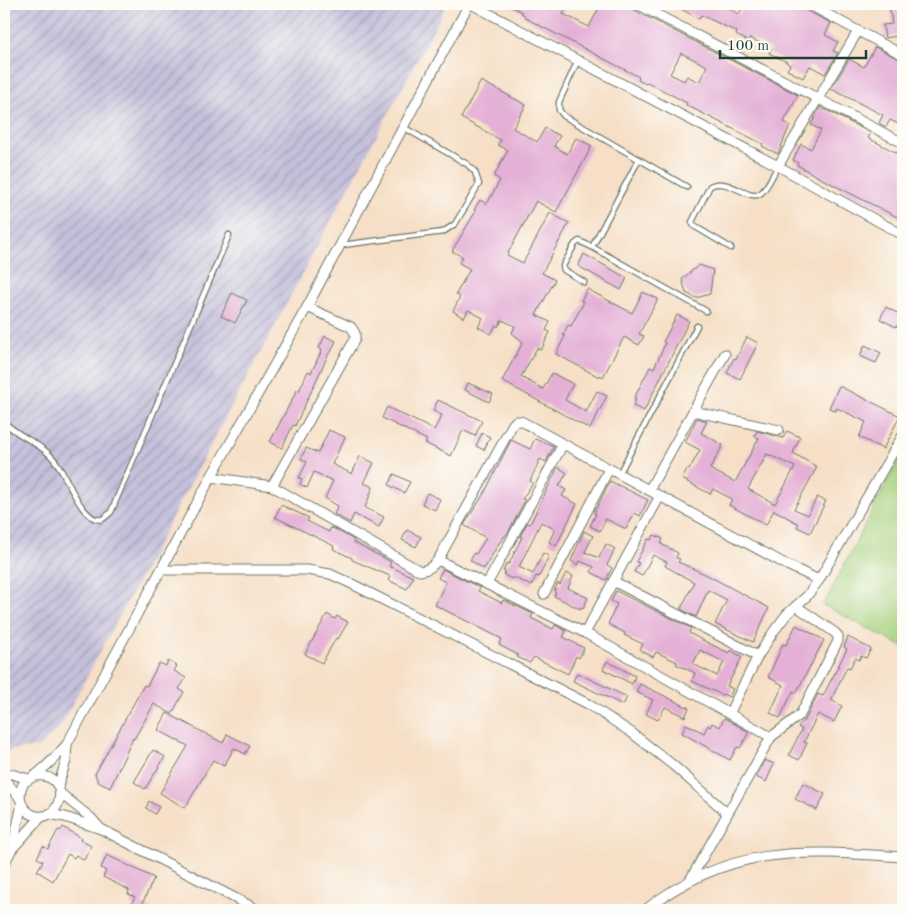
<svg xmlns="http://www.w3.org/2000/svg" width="907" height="914" font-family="'Old Standard TT',serif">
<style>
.industrial{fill:url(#industrial-furrows)}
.grass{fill:#a6d07d;stroke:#628658}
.building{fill:#e4b0d6;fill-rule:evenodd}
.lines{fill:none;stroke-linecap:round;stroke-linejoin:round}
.service-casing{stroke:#6a7667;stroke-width:7}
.minor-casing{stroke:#6a7667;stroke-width:11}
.service{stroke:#fff;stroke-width:4.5}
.minor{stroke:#fff;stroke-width:9}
</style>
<defs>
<pattern id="industrial-furrows" width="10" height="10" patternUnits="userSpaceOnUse" patternTransform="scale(1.25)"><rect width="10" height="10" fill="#c5c0da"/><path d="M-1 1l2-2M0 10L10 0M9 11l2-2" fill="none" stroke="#9f9db2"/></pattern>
</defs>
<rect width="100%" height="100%" fill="#fdfcf7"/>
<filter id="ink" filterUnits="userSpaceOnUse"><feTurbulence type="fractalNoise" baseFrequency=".02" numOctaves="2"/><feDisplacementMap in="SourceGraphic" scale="10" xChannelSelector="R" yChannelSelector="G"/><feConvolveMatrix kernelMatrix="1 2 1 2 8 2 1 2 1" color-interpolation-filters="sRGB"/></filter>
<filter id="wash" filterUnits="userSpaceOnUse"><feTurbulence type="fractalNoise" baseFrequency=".0096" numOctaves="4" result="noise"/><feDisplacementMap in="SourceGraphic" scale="20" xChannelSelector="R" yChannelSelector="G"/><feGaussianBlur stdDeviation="1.12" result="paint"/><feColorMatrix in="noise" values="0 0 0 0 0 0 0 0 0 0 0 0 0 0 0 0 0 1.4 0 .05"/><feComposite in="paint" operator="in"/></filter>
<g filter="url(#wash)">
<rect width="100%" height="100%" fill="#f6dfc6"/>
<polygon class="industrial" points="4,4 447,4 61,725 39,747 4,751"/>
<polygon class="grass" points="903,452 903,647 823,605"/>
<g id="blocks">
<g class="building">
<path d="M506 4H568L563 14 589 27 601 4H629L634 10 798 95 784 122 790 125 778 154 762 146 763 144 686 105 687 103 647 82 646 84 638 80 639 77 531 21 524 17 525 15 521 13 522 12ZM681 53 707 66 699 82 687 76 684 81 670 74Z"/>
<polygon points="684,4 719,4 739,14 745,4 801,4 805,10 831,23 825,35 838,42 833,51 838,53 825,74 810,66 803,78 787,70 790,65 787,63 787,62 769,53 771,49 750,38 748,41 736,35 737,32 701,15 699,19 681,9"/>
<polygon points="889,4 903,4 903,35 885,38 883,25 892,24"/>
<polygon points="875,47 903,61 903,126 890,120 886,127 879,123 883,115 831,89 849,59 864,67"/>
<polygon points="481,81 526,105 513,128 537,142 545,128 560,136 554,146 567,154 576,138 592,146 556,212 536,201 507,255 523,263 550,213 569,223 542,273 555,280 536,315 550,322 546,330 550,332 541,350 537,348 521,377 543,389 552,373 573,384 565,400 586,412 597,391 607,396 590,429 502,381 523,342 512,333 515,326 502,320 498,327 496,325 491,334 478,327 483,318 468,310 464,318 453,311 460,297 456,294 470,269 459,263 463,257 452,251 476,211 474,210 480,200 487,204 500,180 494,176 508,150 498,145 501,140 461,118"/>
<polygon points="820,107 871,133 868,138 897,153 900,148 903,149 903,220 822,179 797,165 798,163 793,160 801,144 811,149 821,130 811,125"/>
<polygon points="584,254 627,278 621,290 578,266"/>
<polygon points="699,265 713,270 710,294 696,298 686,293 682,279"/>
<polygon points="587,289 632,313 643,292 658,299 639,334 644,336 639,345 624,337 603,377 600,375 599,377 556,354 565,336 563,335 568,325 571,326 584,302 581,301"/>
<polygon points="232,293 247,300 235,323 221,316"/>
<polygon points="886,307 903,316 903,326 898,324 896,327 880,319"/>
<polygon points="677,315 689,321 644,411 633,406 636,399 634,398 650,367 654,368 662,351 665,343 663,342"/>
<polygon points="325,336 336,341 330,354 329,353 295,426 293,425 282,448 270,442 297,390 299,391 308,371 311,373 322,350 319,348"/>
<polygon points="747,337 758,343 740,379 727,373 734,358 736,359"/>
<polygon points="865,345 881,353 876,363 860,356"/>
<polygon points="468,383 493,394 489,402 465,390"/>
<polygon points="839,386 900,416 883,449 859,437 866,422 837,408 836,411 829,408"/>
<polygon points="438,400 482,421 475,436 463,430 451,456 425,443 427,440 382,418 387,407 434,430 442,415 433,411"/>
<path d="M697 418 707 421 701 433 723 445 710 469 735 482 759 438 754 436 757 431 783 438 787 431 800 437 793 453 817 467 794 509 808 515 817 497 826 501 810 533 797 527 799 524 774 510 766 525 729 505 732 499 713 489 710 494 682 479 687 469 689 470 700 450 685 442ZM767 454 795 467 775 504 748 489Z"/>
<polygon points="329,430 345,437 332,464 352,474 360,456 374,463 364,483 373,487 365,508 384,517 379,527 354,514 350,523 334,514 338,506 325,498 333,481 314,472 307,488 300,484 302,479 299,478 307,462 301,459 306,448 318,453"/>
<polygon points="482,433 490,437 484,450 476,446"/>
<polygon points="535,439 554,446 546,462 540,459 530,481 533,483 522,499 525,500 509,531 499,543 484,569 470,560 474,553 476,554 486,538 464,525 485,492 511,440 530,449"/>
<polygon points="558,467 567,473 559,486 566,490 562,496 577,504 556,546 549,542 555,529 541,522 519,567 533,574 543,553 549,556 539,577 536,576 531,586 514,577 512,579 504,575 505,571 503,571 507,563 509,564 522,537 520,536 527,523 530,524"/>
<polygon points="394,474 410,482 404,493 389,485"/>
<polygon points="610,481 648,500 640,516 635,513 626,529 606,519 600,531 590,526 596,514 594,513"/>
<polygon points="427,493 440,499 435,510 422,504"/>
<polygon points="281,505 309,518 307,521 329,532 331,527 354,540 353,542 391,562 389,566 413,577 407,589 388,580 390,576 352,560 352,558 333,549 334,546 275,517"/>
<polygon points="407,530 421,537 416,547 402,540"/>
<polygon points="584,531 593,536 585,552 599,558 606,544 615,549 607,565 612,568 606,580 591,572 594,567 580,561 578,565 571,561"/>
<polygon points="654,535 663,539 661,544 678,553 676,558 680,559 678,562 705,574 769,608 753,642 715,624 727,600 708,590 696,617 681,609 694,582 665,566 667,562 653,555 642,576 634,572 639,563 636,562 648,539 651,540"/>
<polygon points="443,569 480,588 478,591 502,603 503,600 533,614 531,618 553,629 555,625 566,631 563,637 584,648 579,658 576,656 568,674 534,657 530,663 517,657 518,655 499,645 502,639 435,605 446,582 438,578"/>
<polygon points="566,573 573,576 568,588 588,598 583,608 581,607 580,609 554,596 556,593 554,591 558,583 560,585"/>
<path d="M616 591 691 628 689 633 704 641 729 653 730 650 742 657 727 686 733 689 729 697 723 694 722 695 692 681 695 673 676 664 677 662 656 652 653 657 640 650 643 644 624 635 625 633 608 624 617 604 611 601ZM700 650 724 662 717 676 693 664Z"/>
<polygon points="327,614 335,619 337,616 348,622 338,639 336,638 322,663 305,654"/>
<polygon points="796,625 824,640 796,693 793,691 780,718 770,713 783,685 768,677 783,644 786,645"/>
<polygon points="848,637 871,649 866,658 861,656 859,660 855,658 850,668 847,667 831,700 842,706 834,722 818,714 804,742 807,743 799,760 789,755 802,729 798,727 806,718 818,694 823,696 847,649 844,647"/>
<polygon points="168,661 177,666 174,671 186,678 179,689 184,692 172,714 154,704 134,739 133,738 110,788 98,782 95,774 144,685 147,686 159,663 166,666"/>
<polygon points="607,661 635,676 632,684 603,669"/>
<polygon points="577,673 627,697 623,705 573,681"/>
<polygon points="640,684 689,708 685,717 665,707 658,720 646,714 653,700 636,692"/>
<polygon points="167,713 223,743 227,734 250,746 245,754 234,748 224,766 213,760 185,808 160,793 188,746 158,730"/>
<polygon points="724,718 749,732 740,748 737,747 730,760 682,733 686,724 704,733 708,725 710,727 712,723 720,727"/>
<polygon points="153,750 165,757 145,789 134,782"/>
<polygon points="765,760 774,764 766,782 756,777"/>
<polygon points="803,783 825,794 817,810 795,799"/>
<polygon points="149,801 159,807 155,814 146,808"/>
<polygon points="63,827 81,838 80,840 91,846 84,860 76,855 74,858 68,854 53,881 37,871 43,861 37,858 43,846 48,849 58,830 60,831"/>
<polygon points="107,855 154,878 142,904 154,910 131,910 134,906 131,904 135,897 128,894 129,890 103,877 106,871 101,868"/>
</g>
</g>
</g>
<g filter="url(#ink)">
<use href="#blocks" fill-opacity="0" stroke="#6a7667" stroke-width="1"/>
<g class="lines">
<g class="service-casing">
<g id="service">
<polyline points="578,60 559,102 559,110 564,116 687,187"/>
<polyline points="342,245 443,232 455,224 479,184 475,172 467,164 403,127"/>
<polyline points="592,247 706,311"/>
<path d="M731 248 694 226 692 222 710 186C728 176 750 203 761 193 768 187 773 174 778 166"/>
<polyline points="584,282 564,270 563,266 575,244 579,241 592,247 639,159"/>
<path d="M4 422C17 435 34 441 48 453 53 458 59 465 62 472 69 483 85 524 102 519 105 518 109 514 111 512L229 235"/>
<polyline points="619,474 697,326"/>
</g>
</g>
<g class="minor-casing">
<g id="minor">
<polyline points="471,4 778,166 903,235"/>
<polyline points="637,4 903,143"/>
<polyline points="808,4 903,55"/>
<polyline points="778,166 858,31"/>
<polyline points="693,411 779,430"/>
<polyline points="211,477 272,486 355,339 355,333 351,327 307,307"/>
<path d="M272 486 420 571C429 570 432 566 438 560L513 424 516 421H521L789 566 819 580 903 435"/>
<polyline points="649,490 725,354"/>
<polyline points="438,560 585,633 771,737"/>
<polyline points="161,570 307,570 330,574 352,584 588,704 632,733 674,766 727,813"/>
<polyline points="613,581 758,656"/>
<polyline points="487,584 563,444"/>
<polyline points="544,594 609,469"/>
<polyline points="585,633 660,496"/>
<polyline points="730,712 758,656 774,631 787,614 807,596 819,580"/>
<polyline points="4,772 29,779"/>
<path d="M35 776C75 772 61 829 31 814 26 811 21 805 20 798 20 793 21 787 24 783 28 779 33 778 37 774 48 765 58 755 67 744L211 477 307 307 469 4"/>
<polyline points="4,779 20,798"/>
<polyline points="58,786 66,761 67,744"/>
<polyline points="60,793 91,818 99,827"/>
<polyline points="49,814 65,817 101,829 258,910"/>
<polyline points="12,849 22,804"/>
<polyline points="4,864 12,849 42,816"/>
<polyline points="690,880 771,737 800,715 838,641 838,636 834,632 796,606"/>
<path d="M645 910C729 844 803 850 903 857"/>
</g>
</g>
<use href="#service" class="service"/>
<use href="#minor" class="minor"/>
</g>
</g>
<rect width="907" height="914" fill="none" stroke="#fdfcf7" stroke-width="20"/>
<path d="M720 50v8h146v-8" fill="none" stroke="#1f3d34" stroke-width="2.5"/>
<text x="727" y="50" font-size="15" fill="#1f3d34" stroke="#fdfcf7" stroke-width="4" paint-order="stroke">100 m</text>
</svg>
